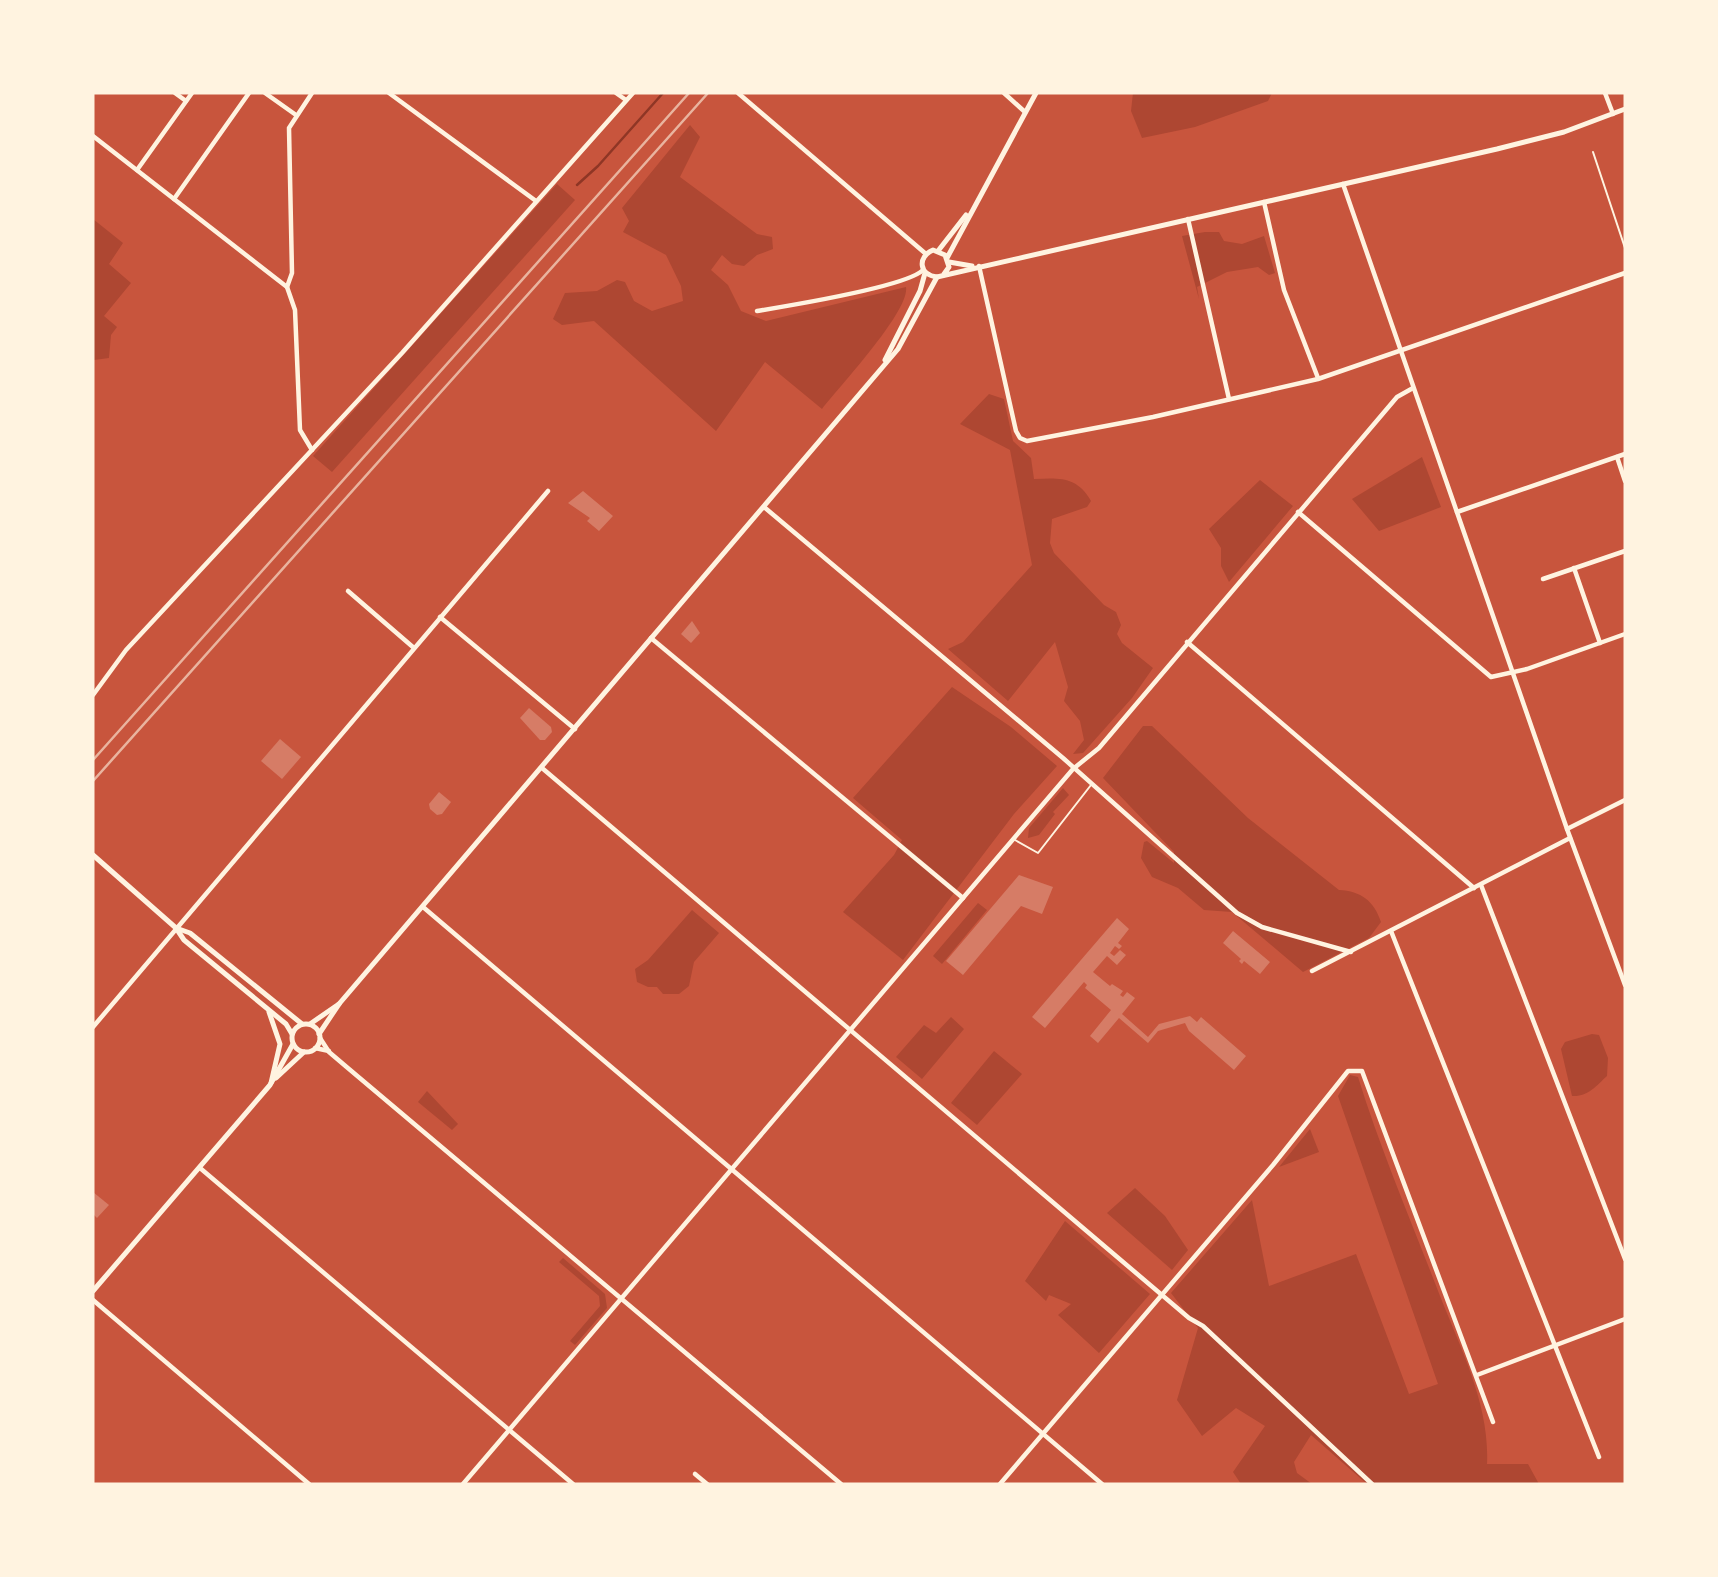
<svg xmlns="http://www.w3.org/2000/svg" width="1718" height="1577" font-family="Quicksand,sans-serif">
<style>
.green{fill:#ae4732}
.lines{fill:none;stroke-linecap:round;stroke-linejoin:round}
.stream{stroke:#8f3625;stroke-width:2.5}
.building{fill:#d67c66}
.service{stroke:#fff3e0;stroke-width:2}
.minor{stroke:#fff3e0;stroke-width:4.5}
.tertiary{stroke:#fff3e0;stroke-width:5}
.rail{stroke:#e9b49f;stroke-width:2.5}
</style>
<rect width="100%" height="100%" fill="#c8553d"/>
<g class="green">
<polygon points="1133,93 1272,93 1268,101 1195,127 1142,138 1131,111"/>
<path d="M690 125 700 137 680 177 757 234 772 237 773 249 757 255 744 266 732 264 722 255 711 270 728 285 741 311 766 321 906 287C910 311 840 386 822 409L765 362 716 431 594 321 562 325 553 319 565 293 597 291 617 280 625 282 634 301 652 311 683 301 681 286 666 255 623 232 629 221 622 208Z"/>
<polygon points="557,184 575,200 332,472 313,456"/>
<polygon points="93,219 123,243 109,264 131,283 104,316 117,327 111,335 109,358 94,360 93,341"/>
<polygon points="1205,232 1219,232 1224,241 1242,244 1264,236 1275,273 1269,275 1258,267 1227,272 1197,287 1199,299 1182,236"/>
<path d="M989 394 1004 399 1013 441 1031 458 1034 479C1059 478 1077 476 1091 501L1087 507 1052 519 1050 543 1054 553 1104 605 1116 612 1121 625 1117 634 1122 643 1153 668 1132 698 1083 753 1073 754 1084 740 1080 721 1064 701 1068 687 1055 642 1008 701 948 649 963 642 1032 565 1010 450 960 424Z"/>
<polygon points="1422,457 1441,507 1379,531 1352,499"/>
<polygon points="1260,480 1293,506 1229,582 1221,566 1221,548 1209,529"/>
<polygon points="952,687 1011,727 1057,766 1014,814 903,960 843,912 894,855 902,840 853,798"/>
<path d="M1143 726H1152L1248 818 1339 890C1361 891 1374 901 1381 922L1369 938 1303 972 1232 912 1204 910 1178 888 1152 877 1141 858 1144 842 1147 841 1174 863V852L1103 778Z"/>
<polygon points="1063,788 1069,795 1053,812 1055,814 1039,835 1028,838 1029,828"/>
<polygon points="978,903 987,910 942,964 933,956"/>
<polygon points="692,910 719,933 694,962 689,986 679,994 663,994 657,987 648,987 637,982 635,969 648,960"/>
<polygon points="951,1017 964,1029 922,1079 896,1057 924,1025 936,1033"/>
<path d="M1592 1034 1599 1035 1608 1058 1607 1076C1596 1086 1588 1097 1572 1096L1561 1049 1565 1042Z"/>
<polygon points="994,1051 1022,1074 977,1125 951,1103"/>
<path d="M1350 1075 1358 1077C1381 1151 1412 1223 1440 1296 1461 1349 1490 1406 1487 1464H1528L1539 1484H1367L1311 1435 1294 1462 1297 1473 1312 1484H1241L1233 1472 1265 1426 1236 1408 1202 1436 1177 1400 1198 1328 1171 1293 1252 1200 1269 1286 1356 1254 1409 1394 1438 1384 1338 1096Z"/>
<polygon points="427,1091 458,1124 452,1130 418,1102"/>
<polygon points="1310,1129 1319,1152 1279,1167"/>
<polygon points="1135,1188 1165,1216 1188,1250 1172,1270 1107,1213"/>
<polygon points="1065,1221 1150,1294 1099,1353 1058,1315 1071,1304 1049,1295 1046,1301 1025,1281"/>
<polygon points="563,1258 605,1294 607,1308 575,1345 570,1341 600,1306 599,1296 559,1262"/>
</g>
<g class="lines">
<polyline class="stream" points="577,185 598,166 663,93"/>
</g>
<g class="building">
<polygon points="583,491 613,516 599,531 587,521 590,518 568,503"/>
<polygon points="692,621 700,633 691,643 681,634"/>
<polygon points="529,708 551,727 552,732 545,740 540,740 520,718"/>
<polygon points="280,739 301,757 282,779 261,761"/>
<polygon points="439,792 451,802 442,814 437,815 430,809 429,804"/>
<polygon points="1019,875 1053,887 1042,914 1021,906 963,975 946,961"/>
<polygon points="1117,918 1129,929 1118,943 1122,946 1119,949 1115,946 1110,953 1114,956 1120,950 1126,955 1117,965 1107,956 1093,972 1110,986 1112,984 1123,991 1120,995 1123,997 1127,992 1135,998 1122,1014 1148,1037 1159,1024 1190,1016 1197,1022 1201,1017 1246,1056 1234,1070 1189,1031 1185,1023 1158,1031 1148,1043 1119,1018 1098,1043 1090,1036 1111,1010 1085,988 1087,985 1084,982 1045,1028 1032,1017"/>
<polygon points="1233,931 1270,962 1260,974 1244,961 1242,964 1239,961 1241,959 1223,943"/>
<polygon points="93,1192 109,1205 97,1218 93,1214"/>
</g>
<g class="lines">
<g class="service">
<polyline points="1593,152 1625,248"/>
<polyline points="1015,840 1038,853 1091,785"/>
</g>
<g class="minor">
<polyline points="175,93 186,101"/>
<polyline points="265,93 296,115"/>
<polyline points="389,93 536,201"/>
<polyline points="616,93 626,100"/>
<polyline points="738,93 926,254"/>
<polyline points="1004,93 1025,112"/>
<polyline points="1605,93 1613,114"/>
<polyline points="93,136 287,287"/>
<polyline points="137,170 192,93"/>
<polyline points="1343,184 1567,829 1625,985"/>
<polyline points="174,199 249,93"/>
<polyline points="1264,202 1284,290 1318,378"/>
<polyline points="1188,219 1229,399"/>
<polyline points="979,266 1016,431 1020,438 1027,441 1153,417 1318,379 1625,273"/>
<path d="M757 311C787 306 906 287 923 270"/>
<polyline points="312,450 300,430 295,310 287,287 292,273 289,128 312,93"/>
<polyline points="1617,457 1625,481"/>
<polyline points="764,507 1063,758 1237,913 1262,927 1351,952"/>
<polyline points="1298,512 1491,677 1527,669 1625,634"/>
<polyline points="1457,512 1625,454"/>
<polyline points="1574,568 1600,643"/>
<polyline points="1543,579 1625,551"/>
<polyline points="348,591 414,648"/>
<polyline points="440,617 575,729"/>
<polyline points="651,638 963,898"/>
<polyline points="1187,642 1474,888"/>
<polyline points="93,695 126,650 402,353 633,93"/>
<polyline points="542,768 1189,1318 1203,1326 1372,1484"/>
<polyline points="1567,829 1625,800"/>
<polyline points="1481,885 1625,1259"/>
<polyline points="423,907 1102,1484"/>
<polyline points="1391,931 1599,1457"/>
<polyline points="1312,971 1570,838"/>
<polyline points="93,1027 548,491"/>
<polyline points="320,1038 329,1052 349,1069 841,1484"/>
<polyline points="315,1048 329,1051"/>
<polyline points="200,1168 573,1484"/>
<polyline points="93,1300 309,1484"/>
<polyline points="1477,1375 1625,1319"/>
<polyline points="695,1474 707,1484"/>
<polyline points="463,1484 1073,769 1099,748 1397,397 1413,388"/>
<polyline points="1000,1484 1273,1165 1348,1071 1362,1071 1493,1422"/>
</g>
<g class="tertiary">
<polyline points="938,251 966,215"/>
<polyline points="947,258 1036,93"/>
<polyline points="949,262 972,266"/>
<path d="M944 274 949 267 945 255 933 250C917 257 919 275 937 277L1497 149 1564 132 1625 109"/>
<polyline points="885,360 920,291 925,273"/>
<polyline points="93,855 176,928 184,940 286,1024 292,1034"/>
<polyline points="176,928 190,933 302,1024"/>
<polyline points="269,1012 280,1044 271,1083"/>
<circle cx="306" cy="1038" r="14"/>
<polyline points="310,1024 339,1004"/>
<polyline points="319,1034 339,1004 898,349 937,277"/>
<polyline points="276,1078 304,1052"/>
<polyline points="93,1291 270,1085 293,1044"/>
</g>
<g class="rail">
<polyline points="93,760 689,93"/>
<polyline points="93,781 708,93"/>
</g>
</g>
<rect width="1718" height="1577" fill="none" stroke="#fff3e0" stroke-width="189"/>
</svg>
